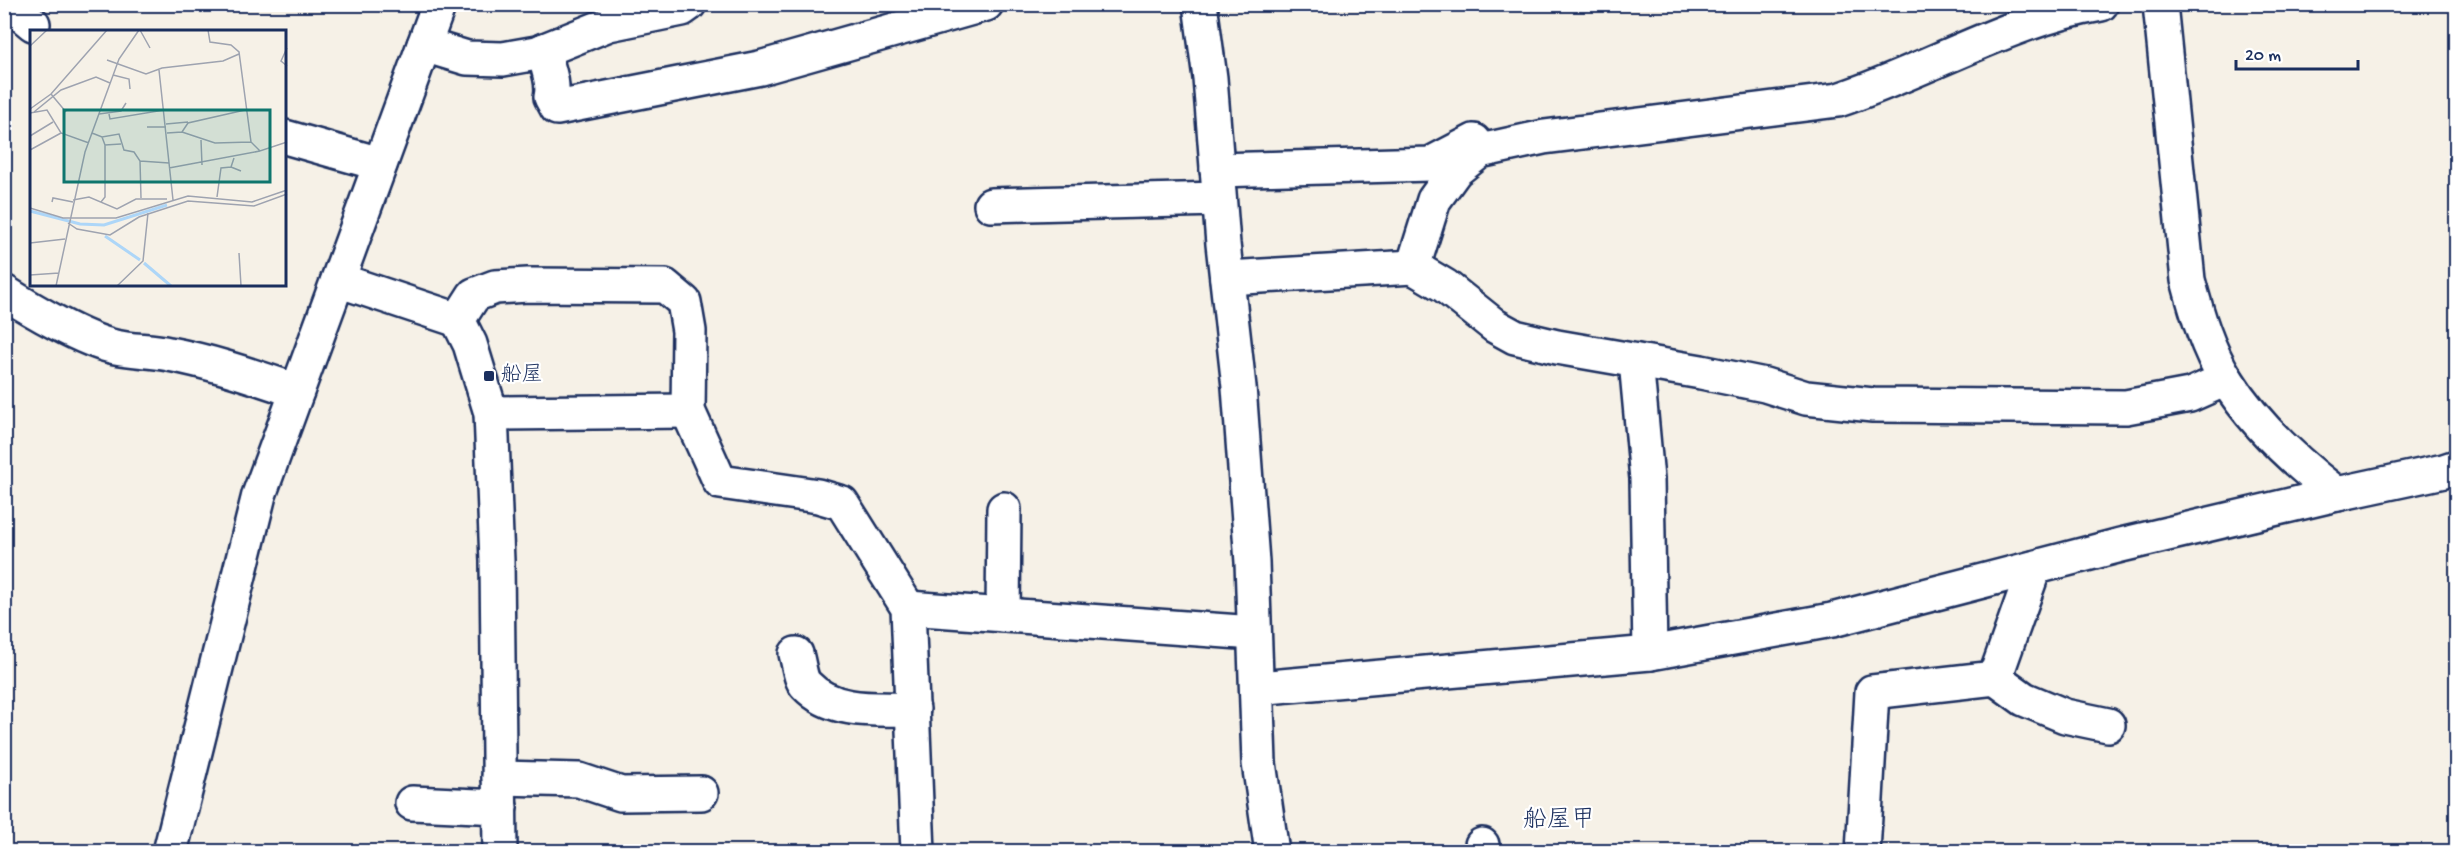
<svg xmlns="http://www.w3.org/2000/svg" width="2461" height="856" font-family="'Gochi Hand','Klee One',sans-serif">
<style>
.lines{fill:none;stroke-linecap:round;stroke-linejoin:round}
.street-casing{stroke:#1b2f5e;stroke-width:38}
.secondary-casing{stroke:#1b2f5e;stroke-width:38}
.street{stroke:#fff;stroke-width:33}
.secondary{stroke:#fff;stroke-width:33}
.poi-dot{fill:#1b2f5e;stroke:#fff;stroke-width:2}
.labels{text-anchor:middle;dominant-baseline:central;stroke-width:4.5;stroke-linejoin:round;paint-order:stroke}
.poi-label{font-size:21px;fill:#1b2f5e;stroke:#fff;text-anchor:start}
.quarter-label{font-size:24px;fill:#1b2f5e;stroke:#fff}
.inset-river{fill:none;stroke:#add6f8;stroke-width:3}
.inset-road{fill:none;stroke:#9ea3b0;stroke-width:1.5}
.view{fill:#0f766e;fill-opacity:0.15;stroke:#0f766e;stroke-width:3}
.inset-edge{fill:none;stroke:#1b2f5e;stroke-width:3}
</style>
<rect width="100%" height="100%" fill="#f6f1e7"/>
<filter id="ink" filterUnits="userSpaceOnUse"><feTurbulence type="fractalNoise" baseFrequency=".0167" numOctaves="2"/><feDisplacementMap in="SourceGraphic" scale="12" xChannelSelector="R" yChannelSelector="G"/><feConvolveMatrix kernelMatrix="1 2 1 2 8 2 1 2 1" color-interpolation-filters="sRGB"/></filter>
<g filter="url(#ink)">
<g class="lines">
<g class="street-casing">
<g id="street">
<polyline points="9,4 33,24"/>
<polyline points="1200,4 1210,78 1223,244 1239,387 1252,562 1259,763 1272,852"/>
<path d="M2160 4 2188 280C2197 314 2207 348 2226 379 2254 424 2295 462 2337 494L2444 471 2456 467"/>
<polyline points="424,45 467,58 503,59 537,53 609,24 682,9 689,4"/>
<path d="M544 50C546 66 555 81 551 97L557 108 760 68 986 4"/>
<polyline points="285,137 380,164"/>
<polyline points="1217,170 1430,164 1474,141"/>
<polyline points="991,205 1219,199"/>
<polyline points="1413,267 1445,286 1495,326 1515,337 1557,347 1701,372 1765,385 1806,398 1873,405 2126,407 2190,395 2226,379"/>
<path d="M1227 278 1413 267 1434 200 1455 171 1480 151 1544 137 1838 100C1927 71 2008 20 2101 4"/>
<polyline points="338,280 458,320 474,295 495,287 528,285 665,286 684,302 689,331 688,411 720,482 818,496 842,503 908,608 918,852"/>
<path d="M4 292C32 310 83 340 115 347 133 351 151 350 169 354 213 362 255 377 297 391"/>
<polyline points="458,320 470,344 491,413 688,411"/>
<polyline points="1636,361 1647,479 1650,653"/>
<polyline points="491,413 497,561 500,852"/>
<polyline points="2034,568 1995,678 2024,699 2065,716 2108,725"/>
<polyline points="908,608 1254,633"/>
<polyline points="1003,615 1004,509"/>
<path d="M796 654C799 663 800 679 806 685 833 714 878 709 913 709"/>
<polyline points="1257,688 1650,653 1832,620 2121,545 2337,494"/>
<polyline points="499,778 579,780 621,794 701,793"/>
<polyline points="412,803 500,807"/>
<polyline points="1482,845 1483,852"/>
<polyline points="1863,852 1872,692 1995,678"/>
</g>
</g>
<g class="secondary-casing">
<polyline id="secondary" points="170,852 259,495 439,4"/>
</g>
<use href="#street" class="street"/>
<use href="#secondary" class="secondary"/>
</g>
</g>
<rect class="poi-dot" x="483" y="370" width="12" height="12" rx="3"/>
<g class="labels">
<g class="poi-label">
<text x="501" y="376">船屋</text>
</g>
<g class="quarter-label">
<text x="1559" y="821">船屋甲</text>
</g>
</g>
<g transform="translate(30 30)">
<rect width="256" height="256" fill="#f6f1e7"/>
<path class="inset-river" d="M0 181 50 194 74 195 137 175M75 206 110 230M114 233 141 256"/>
<path class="inset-road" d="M110 0 120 18M178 0 180 12 201 15 209 22 221 112 230 121 257 112M0 16 17 0M257 18 251 31 257 36M77 30 116 44 132 38 193 31 209 24M129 40 143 170M83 45 99 49 100 59M21 64 36 82M0 79 21 64 77 0M4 82 31 60 66 47 80 53M0 83 17 80 31 103 59 113M69 84 91 81 96 73M79 84 80 89 134 80M136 94 158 92M117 97H136M152 102 185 113 221 112M62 103 72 107 89 104 94 120 104 122 110 131 111 168M137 103 152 102 158 93 215 80M0 106 23 92M72 107 75 115 91 114M171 110 172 135M0 120 31 103M204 128 201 137 211 141M110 131 139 133M139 138 230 121M187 167 191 138 201 137M43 170 59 167 87 179 106 169H137M22 172 23 168 43 172M71 172 75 167V115M0 178 33 188H86L158 166 222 172 257 160M38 193 47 199 80 205 109 187 158 171 224 176 257 164M0 213 35 209M209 223 211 256M0 245 29 243M26 256 55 122 89 29 109 0M87 256 113 231 118 183"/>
<path class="view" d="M34 80H240V152H34Z"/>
<rect width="256" height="256" class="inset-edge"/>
</g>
<rect width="2461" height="856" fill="none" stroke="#fff" stroke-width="24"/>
<rect x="12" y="12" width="2437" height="832" fill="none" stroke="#1b2f5e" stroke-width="2" filter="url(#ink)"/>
<path d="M2236 60v9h122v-9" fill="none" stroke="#1b2f5e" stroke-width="3"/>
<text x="2245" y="60" font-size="18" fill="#1b2f5e" stroke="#ffffff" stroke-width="4.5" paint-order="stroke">20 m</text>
</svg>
